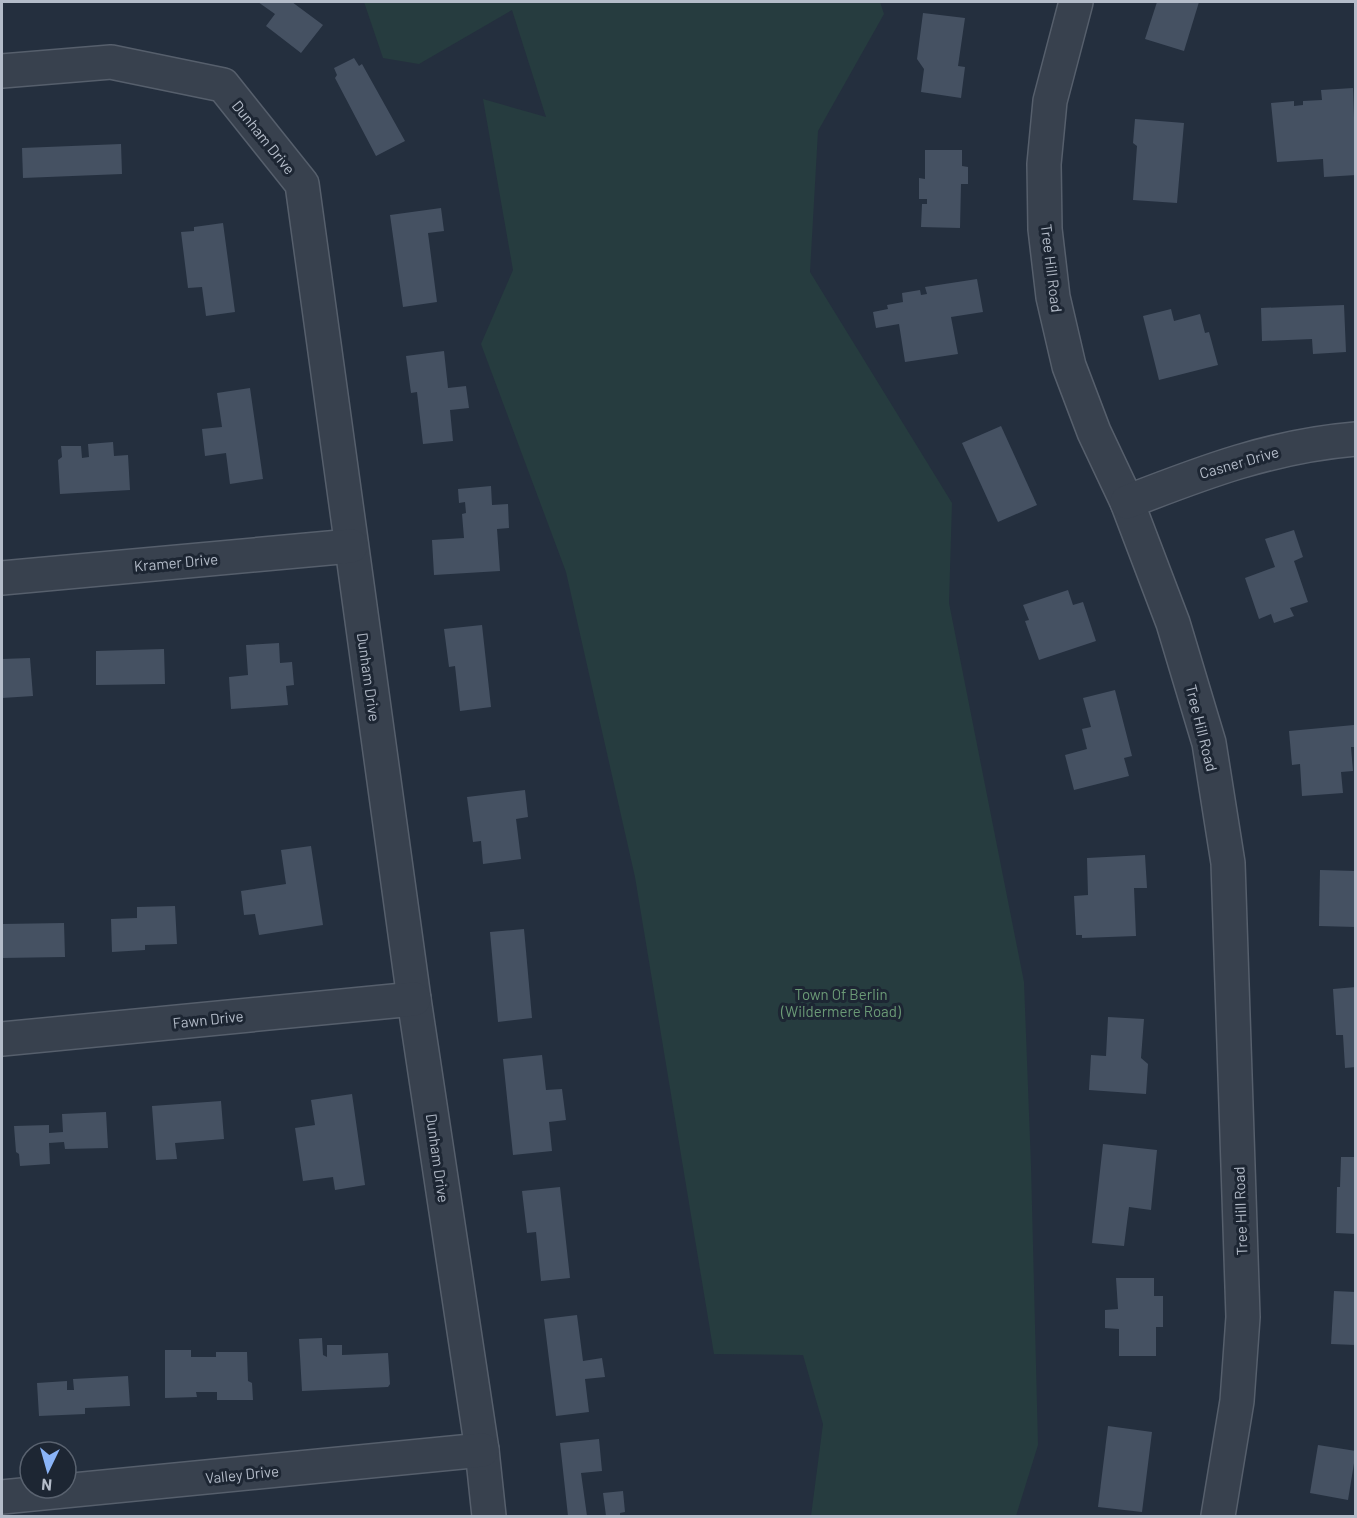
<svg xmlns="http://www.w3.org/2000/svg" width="1357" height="1518" font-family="Barlow,sans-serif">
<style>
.green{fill:#263c3f}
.building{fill:#455162}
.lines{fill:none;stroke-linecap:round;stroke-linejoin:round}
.minor-casing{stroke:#565f6c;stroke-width:36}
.minor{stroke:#38414e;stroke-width:33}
.labels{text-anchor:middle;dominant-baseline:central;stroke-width:6;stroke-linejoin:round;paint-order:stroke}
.street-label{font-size:15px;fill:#b4bcc9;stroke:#1d2633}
.park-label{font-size:15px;fill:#6b9a76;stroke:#1d2633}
</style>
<rect width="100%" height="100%" fill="#242f3e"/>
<polygon class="green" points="364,2 880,2 884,14 818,131 810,272 952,503 949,603 1024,982 1031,1166 1038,1445 1016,1516 811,1516 823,1424 803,1355 714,1354 635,877 566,572 481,344 513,270 483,99 546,117 512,10 419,64 383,58"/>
<g class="building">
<polygon points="258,2 292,2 323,25 301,53 266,26 275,14"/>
<polygon points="1157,2 1199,2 1184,51 1145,39"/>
<polygon points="923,13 965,18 958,66 965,67 961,98 921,92 924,69 917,59"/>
<polygon points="354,58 359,66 362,64 405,141 376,156 335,78 337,75 334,68"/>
<polygon points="1353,88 1356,175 1324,177 1323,159 1277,162 1271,103 1294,101 1294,106 1303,105 1303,101 1322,100 1321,90"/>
<polygon points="1135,119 1184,123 1177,203 1133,200 1137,146 1133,143"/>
<polygon points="121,144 122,174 23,178 22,148"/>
<polygon points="925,150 962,150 962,166 968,167 968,184 961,184 960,228 921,227 922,204 927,204 927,199 919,199 919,178 925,179"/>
<polygon points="441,208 444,231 428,233 437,302 403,307 390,215"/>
<polygon points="223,223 235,312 206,316 202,287 188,288 181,232 194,231 194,227"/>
<polygon points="977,279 983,312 951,317 958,354 905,362 899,324 876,328 873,312 888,309 887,305 903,302 902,293 920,290 921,295 927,294 925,287"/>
<polygon points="1344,305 1346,352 1313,354 1312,339 1262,341 1261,308"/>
<polygon points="1171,309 1174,321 1200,314 1205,333 1209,332 1218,365 1159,380 1143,316"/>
<polygon points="444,351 448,388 466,386 469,408 450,410 453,441 423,444 417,392 411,393 406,356"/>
<polygon points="250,388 263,479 230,484 226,453 205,456 202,429 222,427 217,393"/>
<polygon points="1001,426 1037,505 998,522 962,443"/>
<polygon points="113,442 114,456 128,455 130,490 60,494 58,460 62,457 61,446 81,446 82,458 89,457 88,444"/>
<polygon points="491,486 492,505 508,504 509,528 497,529 500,571 434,575 432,540 464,538 462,514 466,513 465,502 459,503 458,489"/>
<polygon points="1294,530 1303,557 1294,561 1308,602 1290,608 1294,616 1274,623 1271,614 1259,619 1245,578 1275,567 1265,539"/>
<polygon points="1068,590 1073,605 1083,602 1096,641 1039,660 1025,621 1029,620 1023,605"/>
<polygon points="482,625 491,707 460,711 455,666 449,667 444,629"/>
<polygon points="279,643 280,663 292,662 294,685 286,686 288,705 231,709 229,677 248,675 246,645"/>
<polygon points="164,649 165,684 96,685 96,651"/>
<polygon points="30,658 33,696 2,698 2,659"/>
<polygon points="1115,690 1132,756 1124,758 1129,776 1074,790 1065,755 1087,749 1082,729 1091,727 1083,698"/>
<polygon points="1354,725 1355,747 1351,747 1353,771 1341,772 1343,793 1302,796 1300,764 1292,765 1289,731"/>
<polygon points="525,790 528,817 516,819 521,859 483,864 481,841 473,842 467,797"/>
<polygon points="311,846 323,925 259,935 255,914 244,915 241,891 286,884 281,850"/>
<polygon points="1145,855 1147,888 1134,888 1136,936 1082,938 1082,935 1076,935 1074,896 1088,895 1087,858"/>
<polygon points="1320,870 1356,871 1356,927 1319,926"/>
<polygon points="175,906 177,944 145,945 145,950 112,952 111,919 137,918 137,907"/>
<polygon points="64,923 65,957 2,958 2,924"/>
<polygon points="524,929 532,1018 498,1022 490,932"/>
<polygon points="1356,987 1356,1067 1345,1068 1343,1035 1336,1035 1333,989"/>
<polygon points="1108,1017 1144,1019 1141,1058 1148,1064 1146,1094 1089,1090 1091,1055 1106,1056"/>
<polygon points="542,1055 546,1090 562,1089 566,1120 549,1122 552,1151 513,1155 503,1059"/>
<polygon points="352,1094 365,1185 335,1190 333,1177 303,1181 295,1128 315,1125 311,1100"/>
<polygon points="221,1101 224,1139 175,1143 177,1159 156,1160 152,1106"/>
<polygon points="106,1112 108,1148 65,1149 64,1142 49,1143 50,1164 20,1166 19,1154 16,1152 14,1126 49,1125 49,1133 63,1132 62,1114"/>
<polygon points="1103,1144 1157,1150 1151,1210 1129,1207 1124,1246 1092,1243"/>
<polygon points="1341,1157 1356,1157 1356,1234 1336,1233 1337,1187 1340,1187"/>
<polygon points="560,1187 570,1278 541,1281 536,1232 527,1233 522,1191"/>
<polygon points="1116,1278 1154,1278 1154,1296 1163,1296 1163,1327 1156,1327 1156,1356 1119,1356 1119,1329 1105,1328 1105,1310 1118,1309"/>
<polygon points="1334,1291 1356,1292 1356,1345 1331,1344"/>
<polygon points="577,1315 583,1361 602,1358 605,1377 585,1379 589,1412 556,1416 544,1319"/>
<polygon points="322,1338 323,1355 327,1357 327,1345 342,1345 342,1355 388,1353 390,1384 388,1387 302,1391 299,1339"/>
<polygon points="165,1350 191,1350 191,1357 216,1357 216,1352 247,1352 248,1381 252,1383 253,1400 217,1400 217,1392 196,1392 197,1397 165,1398"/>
<polygon points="128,1376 130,1406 85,1408 85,1414 39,1416 37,1383 67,1381 67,1390 74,1390 73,1379"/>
<polygon points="1108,1426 1152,1432 1142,1512 1098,1507"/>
<polygon points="599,1439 602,1471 581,1473 587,1516 568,1516 560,1443"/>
<polygon points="1318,1445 1356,1451 1348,1500 1310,1493"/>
<polygon points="623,1491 625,1512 620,1513 620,1516 606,1516 603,1493"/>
</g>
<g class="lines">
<g class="minor-casing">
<g id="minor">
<polyline points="1076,2 1050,101 1044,164 1045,229 1053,297 1069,366 1094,432 1127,502 1173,623 1209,743 1228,863 1243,1317 1237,1401 1218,1516"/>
<polyline points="2,71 111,62 223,85 302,184 414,999 482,1450 489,1516"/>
<path d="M1127 502C1204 472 1272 446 1356 439"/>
<polyline points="2,578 351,546"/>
<polyline points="2,1039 414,999"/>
<polyline points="2,1497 482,1450"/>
</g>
</g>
<use href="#minor" class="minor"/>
</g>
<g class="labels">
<g class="street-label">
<text transform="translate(264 137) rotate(51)">Dunham Drive</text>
<text transform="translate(1052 268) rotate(83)">Tree Hill Road</text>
<text transform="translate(1239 462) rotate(-16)">Casner Drive</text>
<text transform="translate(176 562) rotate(-5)">Kramer Drive</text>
<text transform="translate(369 677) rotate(82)">Dunham Drive</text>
<text transform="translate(1202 728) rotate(76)">Tree Hill Road</text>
<text transform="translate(208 1019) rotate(-6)">Fawn Drive</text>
<text transform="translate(438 1158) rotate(82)">Dunham Drive</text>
<text transform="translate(1240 1211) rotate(-92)">Tree Hill Road</text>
<text transform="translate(242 1474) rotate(-6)">Valley Drive</text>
</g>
<g class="park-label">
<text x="841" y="994">Town Of Berlin<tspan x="841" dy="17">(Wildermere Road)</tspan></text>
</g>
</g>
<rect width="1357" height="1518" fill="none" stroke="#b4bcc9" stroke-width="6"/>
<g transform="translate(48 1470) rotate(185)"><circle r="28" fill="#1d2633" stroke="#59626f" stroke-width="1.5"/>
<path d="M0-4.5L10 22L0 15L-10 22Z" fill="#8ab4f8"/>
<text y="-9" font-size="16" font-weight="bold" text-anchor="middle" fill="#b4bcc9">N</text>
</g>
</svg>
